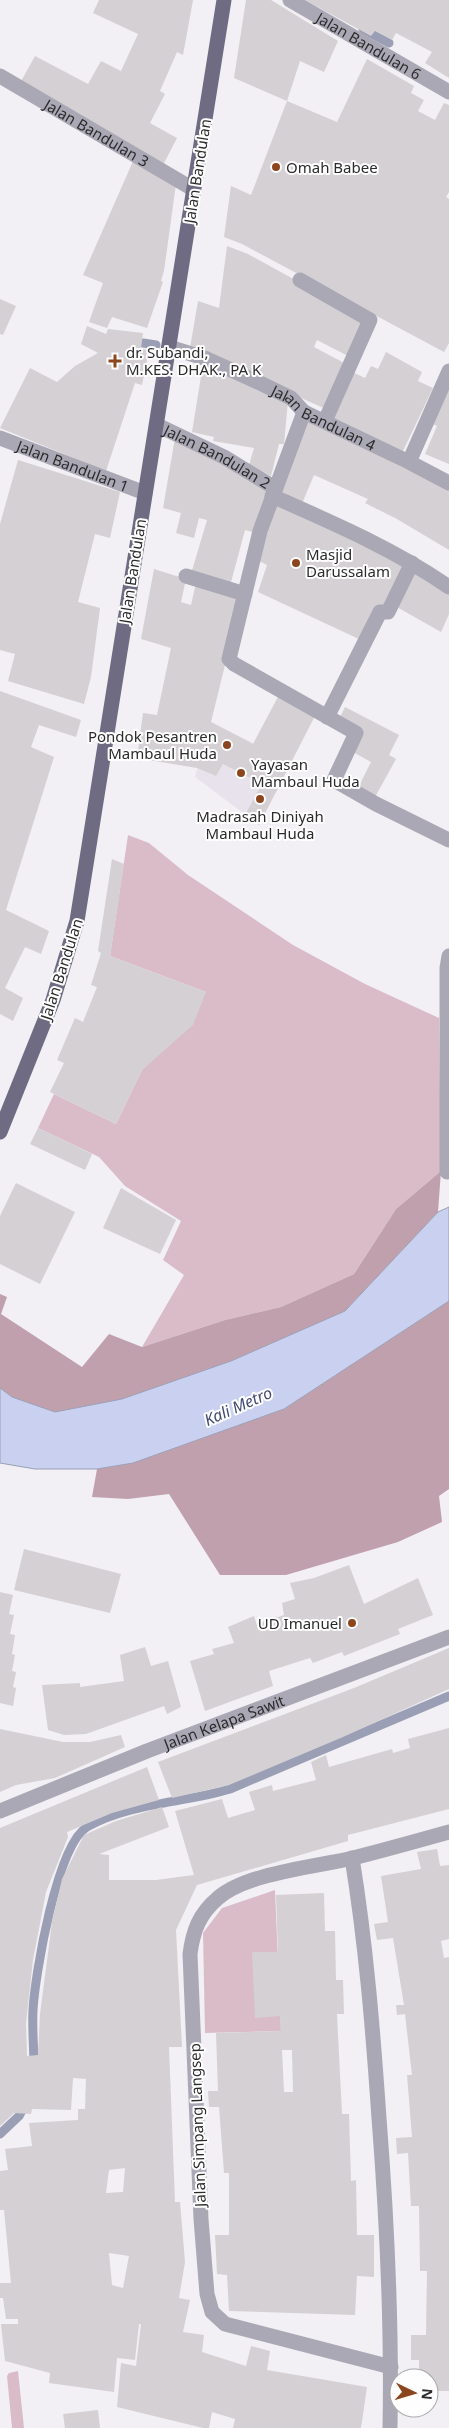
<svg xmlns="http://www.w3.org/2000/svg" width="449" height="2428" font-family="'Noto Sans',sans-serif">
<style>
.built{fill:#e8e2ed}
.green{fill:#dabcc9}
.forest{fill:#c1a0ae}
.water{fill:#cad1f0;stroke:#9a9fb5}
.lines{fill:none;stroke-linecap:round;stroke-linejoin:round}
.stream{stroke:#9a9fb5;stroke-width:9}
.building{fill:#d4d0d4;fill-rule:evenodd}
.minor{stroke:#aaa8b5;stroke-width:15}
.major{stroke:#6f6b82;stroke-width:15}
.poi-dot{fill:#8b461e;stroke:#fffeff;stroke-width:2}
.labels{text-anchor:middle;dominant-baseline:central;stroke-width:4;stroke-linejoin:round;paint-order:stroke}
.street-label{font-size:15px;fill:#2b2b2c;stroke:#fffeff}
.poi-label{font-size:15px;fill:#2b2b2c;stroke:#fffeff;text-anchor:start}
.water-label{font-size:16px;font-style:italic;fill:#404974;stroke:#fffeff}
</style>
<rect width="100%" height="100%" fill="#f2f0f4"/>
<polygon class="built" points="211,722 291,762 259,825 195,777"/>
<g class="green">
<polygon points="128,835 149,843 188,875 293,945 365,984 439,1018 441,1171 396,1209 354,1274 281,1307 225,1320 142,1347 184,1275 163,1260 181,1221 125,1186 99,1157 38,1128 54,1094 116,1124 142,1070 156,1057 206,992 110,956"/>
<polygon points="275,1890 281,2031 205,2033 203,1933 222,1908"/>
<polygon points="18,2371 24,2428 12,2428 7,2376 9,2373"/>
</g>
<g class="forest">
<polygon points="441,1171 438,1212 345,1311 231,1361 122,1399 55,1412 12,1397 0,1388 0,1294 7,1297 1,1314 82,1367 109,1334 142,1347 225,1320 281,1307 354,1274 396,1209"/>
<polygon points="449,1301 449,1489 439,1496 442,1522 398,1542 286,1575 220,1575 169,1494 128,1499 92,1497 97,1469 133,1463 284,1409"/>
</g>
<polygon class="water" points="449,1207 449,1301 284,1409 133,1463 97,1469 35,1469 0,1463 0,1388 12,1397 55,1412 122,1399 231,1361 345,1311 438,1212"/>
<g class="lines">
<g class="stream">
<polyline points="363,29 389,43"/>
<polyline points="143,343 156,345"/>
<path d="M34 2067C34 2048 32 2029 33 2010 35 1974 57 1845 87 1827 128 1803 185 1803 230 1789L449 1696"/>
<polyline points="0,2134 19,2116 26,2103"/>
</g>
</g>
<g class="building">
<polygon points="99,0 193,0 183,55 177,52 160,91 165,94 150,123 177,138 163,165 20,83 35,56 88,84 101,61 121,71 138,34 93,13"/>
<polygon points="246,0 271,0 338,41 324,72 300,61 287,101 234,78"/>
<polygon points="305,0 449,0 449,78 425,63 432,52 396,33 392,40 375,31 371,36"/>
<polygon points="367,59 414,86 411,93 424,100 418,111 435,120 444,103 449,105 449,192 446,197 449,199 449,343 444,352 242,244 224,237 231,186 251,195 287,101 337,122"/>
<polygon points="134,159 176,184 164,271 161,281 163,282 147,328 112,317 107,328 89,322 103,283 83,275"/>
<polygon points="227,246 248,254 366,319 348,356 317,340 314,347 348,365 328,410 190,348 198,301 219,308"/>
<polygon points="0,299 16,306 3,335 0,334"/>
<polygon points="87,326 106,334 108,329 143,333 141,349 149,350 142,385 135,383 106,471 0,428 30,368 57,382 75,366 98,353 81,344"/>
<polygon points="386,352 422,372 418,381 433,388 403,451 331,418 350,371 365,378 371,366 378,369"/>
<polygon points="203,364 288,401 284,444 279,444 271,476 249,465 254,448 213,441 214,437 192,432"/>
<polygon points="449,387 449,464 425,454 437,426 432,424"/>
<polygon points="304,419 449,490 449,550 397,519 365,503 368,499 314,475 301,506 275,495"/>
<polygon points="175,438 270,489 256,533 245,530 230,586 191,574 207,520 199,518 194,538 176,533 181,513 163,508"/>
<polygon points="18,460 120,492 110,538 95,534 78,602 100,608 91,677 84,704 8,681 15,654 0,650 0,524"/>
<polygon points="274,501 408,566 361,640 258,592 267,565 257,560"/>
<polygon points="154,569 186,579 181,602 191,605 196,583 242,596 211,722 253,744 280,693 316,714 259,825 245,815 262,784 223,764 216,776 197,768 137,758 143,713 157,715 171,648 141,639"/>
<polygon points="413,569 449,592 449,614 441,632 395,606"/>
<polygon points="0,691 81,720 76,737 39,725 31,747 54,757 6,910 49,931 41,954 25,947 5,988 23,998 13,1021 0,1014"/>
<polygon points="345,707 399,735 389,755 396,759 374,799 357,790 371,762 351,751 361,732 339,719"/>
<polygon points="112,859 124,864 110,956 206,992 193,1025 142,1070 116,1124 50,1092 64,1063 57,1060 75,1018 83,1022 97,987 91,985 101,953 98,951"/>
<polygon points="38,1128 92,1154 85,1170 30,1144"/>
<polygon points="16,1183 75,1212 40,1284 0,1264 0,1216"/>
<polygon points="121,1188 176,1220 160,1254 103,1228"/>
<polygon points="24,1549 121,1574 110,1613 14,1590"/>
<polygon points="349,1565 364,1604 418,1578 433,1615 398,1629 400,1634 344,1656 342,1652 313,1663 310,1658 269,1671 273,1686 205,1711 190,1661 214,1654 212,1649 234,1643 228,1627 254,1616 260,1635 257,1624 284,1615 282,1603 295,1599 290,1583 314,1578"/>
<polygon points="0,1592 13,1595 9,1614 14,1615 10,1634 15,1635 12,1654 15,1655 12,1671 16,1672 13,1687 16,1688 13,1706 0,1703"/>
<polygon points="145,1647 151,1666 168,1661 181,1707 167,1714 164,1706 86,1734 64,1735 48,1730 42,1685 80,1683 80,1687 124,1681 120,1655"/>
<polygon points="449,1648 449,1689 343,1737 229,1785 172,1798 158,1762 354,1688"/>
<path d="M449 1728V1809L348 1835V1841L197 1885 176 1930 182 2047H169L175 2202H180L185 2262 179 2298 190 2300 183 2332 204 2335 202 2352 246 2366 251 2346 270 2351 267 2370 367 2387 361 2428H233L235 2419 212 2412 209 2428H203L117 2407 121 2363 136 2366 141 2324H139L135 2360 117 2358 114 2392 49 2383 50 2373 5 2361 1 2324H18V2319H6L3 2298H0V2283H11L4 2210H0V2171L8 2170 5 2149 32 2146 29 2123 78 2120V2109H85L86 2079 73 2078 71 2110 32 2109 31 2114 14 2113 0 2126V1828L147 1767 159 1800 112 1813 67 1832 68 1837 46 1892 33 1960 26 2023 27 2056 38 2055 40 2014 52 1922 62 1879 84 1835 116 1821 162 1807 169 1827 99 1854 109 1855V1880H156L194 1875 175 1811 222 1799 228 1818 255 1810 249 1792 272 1785 273 1791 316 1780 311 1762 326 1755 329 1767 392 1749 393 1753 410 1748 408 1739ZM125 2168 123 2192 106 2193 109 2170ZM109 2253 129 2256 123 2288 112 2285Z"/>
<polygon points="0,1729 63,1742 90,1742 121,1735 125,1747 55,1778 16,1785 0,1792"/>
<polygon points="437,1849 440,1866 449,1865 449,1939 441,1941 444,1958 449,1957 449,2391 429,2391 429,2378 419,2377 419,2360 411,2360 411,2335 426,2335 427,2271 420,2271 419,2206 411,2206 408,2153 397,2154 396,2138 412,2137 407,2075 412,2075 405,2014 397,2015 396,2005 404,2005 393,1938 377,1940 374,1924 388,1922 381,1876 421,1869 417,1852"/>
<path d="M324 1893 325 1931H335L336 1980H343L344 2014H337L342 2114H349L351 2181 356 2180 357 2235H374V2277L357 2276 355 2315 229 2311 227 2275 217 2274 215 2235H229V2173H224L219 2107H209L208 2091H218L216 2033 281 2031 280 2016 255 2018 252 1952H278L276 1895ZM282 2050H292L293 2092H284Z"/>
<polygon points="98,2410 100,2428 65,2428 63,2414"/>
</g>
<g class="lines">
<g class="minor">
<path id="s1" d="M290 0 449 92"/>
<path id="s2" d="M0 76 193 189"/>
<polyline points="300,280 370,320 325,421"/>
<path id="s3" d="M169 347 207 359 260 383 291 398 304 412 409 462 449 483"/>
<polyline points="304,412 260,531 229,659 234,664 356,733 334,780 376,804 449,840"/>
<path id="s4" d="M157 425 224 457 275 488"/>
<path id="s5" d="M0 438 145 493"/>
<polyline points="409,462 449,371"/>
<path d="M272 496C333 523 394 549 449 587"/>
<polyline points="186,576 245,594"/>
<polyline points="327,717 380,612 388,612 412,563"/>
<polyline points="447,1172 447,968 449,956"/>
<path id="s6" d="M0 1811 147 1751 449 1637"/>
<path d="M352 1858C366 1944 373 2031 379 2118 387 2221 392 2324 390 2428"/>
<path d="M391 2367 225 2324 212 2312 207 2294 201 2219 190 1954C193 1931 199 1914 218 1898 247 1873 315 1867 353 1858 385 1850 417 1841 449 1832"/>
</g>
<polyline class="major" points="0,1132 53,1000 77,921 224,0"/>
</g>
<g class="poi-dot">
<circle cx="276" cy="167" r="5"/>
<path d="M112.5 353.5h5v5h5v5h-5v5h-5v-5h-5v-5h5z"/>
<circle cx="296" cy="563" r="5"/>
<circle cx="227" cy="745" r="5"/>
<circle cx="241" cy="773" r="5"/>
<circle cx="260" cy="799" r="5"/>
<circle cx="352" cy="1623" r="5"/>
</g>
<g class="labels">
<g class="street-label">
<text stroke="none"><textPath href="#s1" startOffset="91">Jalan Bandulan 6</textPath></text>
<text stroke="none"><textPath href="#s2" startOffset="112">Jalan Bandulan 3</textPath></text>
<text transform="translate(197 171) rotate(-81)">Jalan Bandulan</text>
<text stroke="none"><textPath href="#s3" startOffset="171">Jalan Bandulan 4</textPath></text>
<text stroke="none"><textPath href="#s4" startOffset="68">Jalan Bandulan 2</textPath></text>
<text stroke="none"><textPath href="#s5" startOffset="78">Jalan Bandulan 1</textPath></text>
<text transform="translate(132 571) rotate(-81)">Jalan Bandulan</text>
<text transform="translate(61 969) rotate(-72)">Jalan Bandulan</text>
<text stroke="none"><textPath href="#s6" startOffset="241">Jalan Kelapa Sawit</textPath></text>
<text transform="translate(197 2125) rotate(-92)">Jalan Simpang Langsep</text>
</g>
<g class="poi-label">
<text x="286" y="167">Omah Babee</text>
<text x="126" y="352">dr. Subandi,<tspan x="126" dy="17">M.KES. DHAK., PA K</tspan></text>
<text x="306" y="554">Masjid<tspan x="306" dy="17">Darussalam</tspan></text>
<text x="217" y="736" text-anchor="end">Pondok Pesantren<tspan x="217" dy="17">Mambaul Huda</tspan></text>
<text x="251" y="764">Yayasan<tspan x="251" dy="17">Mambaul Huda</tspan></text>
<text x="260" y="816" text-anchor="middle">Madrasah Diniyah<tspan x="260" dy="17">Mambaul Huda</tspan></text>
<text x="342" y="1623" text-anchor="end">UD Imanuel</text>
</g>
<g class="water-label">
<text transform="translate(238 1406) rotate(-24)">Kali Metro</text>
</g>
</g>
<g transform="translate(414 2393) rotate(95)"><circle r="24" fill="#fffeff" stroke="#aaaaab"/>
<path d="M0-4L9 19L0 12L-9 19Z" fill="#8b461e"/>
<text y="-8" font-size="14" font-weight="bold" text-anchor="middle" fill="#2b2b2c">N</text>
</g>
</svg>
